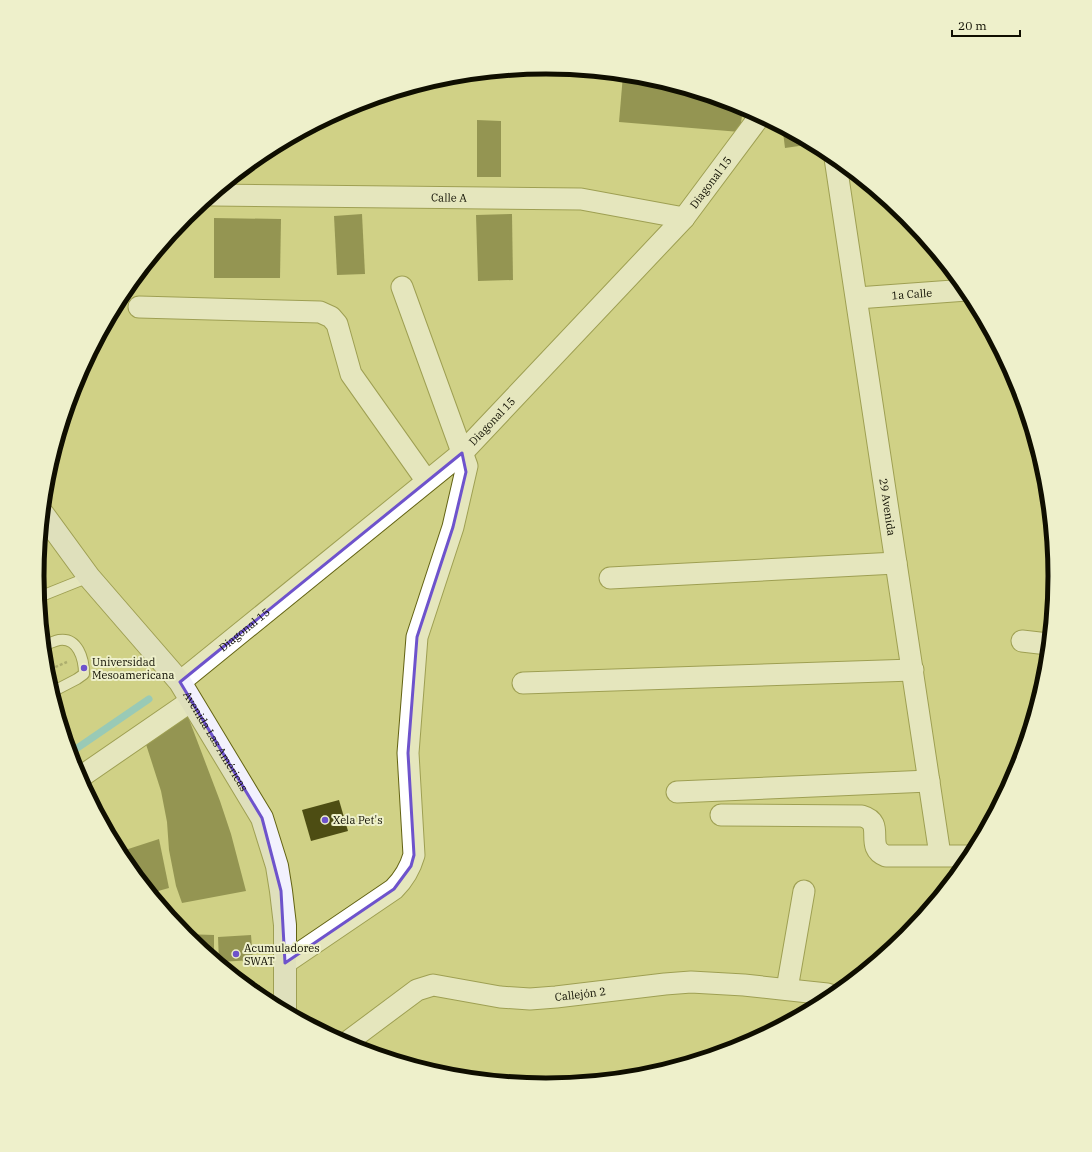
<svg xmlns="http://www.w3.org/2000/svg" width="1092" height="1152" font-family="'IBM Plex Serif',serif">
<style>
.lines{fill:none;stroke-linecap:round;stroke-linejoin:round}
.stream{stroke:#57c1ef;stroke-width:7}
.building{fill:#4d4d13}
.service-casing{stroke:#636313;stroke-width:12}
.minor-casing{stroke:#636313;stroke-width:23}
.secondary-casing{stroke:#636313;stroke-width:24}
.path{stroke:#848451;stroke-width:2.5;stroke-dasharray:3 2;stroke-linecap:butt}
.service{stroke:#fff;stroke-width:10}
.minor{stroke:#fff;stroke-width:21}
.secondary{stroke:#f2f1fd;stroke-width:22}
.marked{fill:none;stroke:#6e53cc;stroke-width:3;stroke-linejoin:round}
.poi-dot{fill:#6e53cc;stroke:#eef0cb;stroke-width:1.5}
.labels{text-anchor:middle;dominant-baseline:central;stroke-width:4;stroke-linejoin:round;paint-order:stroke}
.street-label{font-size:11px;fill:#0f0e00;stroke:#eef0cb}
.poi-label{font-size:11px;fill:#0f0e00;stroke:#eef0cb;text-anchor:start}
.rim{fill:none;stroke:#0f0e00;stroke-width:5}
</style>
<rect width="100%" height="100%" fill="#d0d186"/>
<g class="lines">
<polyline class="stream" points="70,753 149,699"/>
</g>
<g class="building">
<polygon points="623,75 646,77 741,106 743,107 740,132 619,122"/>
<polygon points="477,120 501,121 501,177 477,177"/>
<polygon points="785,129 813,144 785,148 783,132"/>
<polygon points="362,214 365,274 337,275 334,216"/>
<polygon points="512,214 513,280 478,281 476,215"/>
<polygon points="214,218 281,219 280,278 214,278"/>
<polygon points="187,714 220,801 231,834 246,891 182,903 176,886 169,850 167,822 161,791 144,738"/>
<polygon points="339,800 348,831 311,841 302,810"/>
<polygon points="159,839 169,888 151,893 123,859 119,852"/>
<polygon points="184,934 214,935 214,958 186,936"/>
<polygon points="251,935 253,960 219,962 218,937"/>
<polygon points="260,985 260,997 247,986"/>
</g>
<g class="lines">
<g class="service-casing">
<g id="service">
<polyline points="39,597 89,577"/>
<path d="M44 645C49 644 54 641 59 640 78 637 84 659 84 674L77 679 52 692"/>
</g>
</g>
<g class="minor-casing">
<g id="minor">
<path id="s1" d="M835 158 940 855"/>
<path id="s2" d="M212 195 581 199 684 218"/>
<path id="s3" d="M857 298 967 290"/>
<polyline points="139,307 320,312 331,317 337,324 351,374 426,480"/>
<polyline points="610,578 896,563"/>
<polyline points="1022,641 1048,644"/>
<path id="s4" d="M180 682 462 453 684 218 760 116"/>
<polyline points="523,683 913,670"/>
<polyline points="79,778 191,701"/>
<polyline points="677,792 929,781"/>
<path d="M721 815 862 816C887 823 863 847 886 856H971"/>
<path d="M285 963 394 889C404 879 410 869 414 855L408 753 417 637 453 527 467 466 402 287"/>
<polyline points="787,989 804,891"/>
<path id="s5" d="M346 1043 417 990 433 985 500 997 530 999 556 997 665 984 691 982 744 985 827 994 833 996"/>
</g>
</g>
<g class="secondary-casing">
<g id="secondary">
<path id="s6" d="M43 514 89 577 180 682 262 818 277 866 281 891 285 925V1011"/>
</g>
</g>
<polyline class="path" points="46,671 67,662"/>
<use href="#service" class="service"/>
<use href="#minor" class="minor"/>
<use href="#secondary" class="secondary"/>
</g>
<path d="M0 0H1092V1152H0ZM462 453 466 472 453 527 417 637 408 753 414 855 411 866 394 889 285 963 281 891 262 818 180 682Z" fill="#d0d186" fill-opacity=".55" fill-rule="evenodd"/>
<path class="marked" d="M462 453 466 472 453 527 417 637 408 753 414 855 411 866 394 889 285 963 281 891 262 818 180 682Z"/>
<g class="poi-dot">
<circle cx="84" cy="668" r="4"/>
<circle cx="325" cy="820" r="4"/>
<circle cx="236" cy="954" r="4"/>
</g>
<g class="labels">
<g class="street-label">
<text stroke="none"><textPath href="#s4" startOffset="731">Diagonal 15</textPath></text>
<text stroke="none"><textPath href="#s2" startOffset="237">Calle A</textPath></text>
<text stroke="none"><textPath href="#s3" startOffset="55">1a Calle</textPath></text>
<text stroke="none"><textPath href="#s4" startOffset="407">Diagonal 15</textPath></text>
<text stroke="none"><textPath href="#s1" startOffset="353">29 Avenida</textPath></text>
<text stroke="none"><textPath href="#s4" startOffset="83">Diagonal 15</textPath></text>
<text stroke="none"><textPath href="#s6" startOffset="286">Avenida Las Américas</textPath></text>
<text stroke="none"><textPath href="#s5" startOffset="254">Callejón 2</textPath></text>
</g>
<g class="poi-label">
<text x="92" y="662">Universidad<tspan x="92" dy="13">Mesoamericana</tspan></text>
<text x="333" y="820">Xela Pet's</text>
<text x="244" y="948">Acumuladores<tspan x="244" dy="13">SWAT</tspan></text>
</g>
</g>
<path d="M0 0H1092V1152H0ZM44 576a502 502 0 1 1 1004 0a502 502 0 1 1-1004 0Z" fill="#eef0cb" fill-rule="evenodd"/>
<path class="rim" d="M44 576a502 502 0 1 1 1004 0a502 502 0 1 1-1004 0Z"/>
<path d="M952 30v6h68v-6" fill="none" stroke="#0f0e00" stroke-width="2"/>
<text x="958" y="30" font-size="12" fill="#0f0e00" stroke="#eef0cb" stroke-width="3" paint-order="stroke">20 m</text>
</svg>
